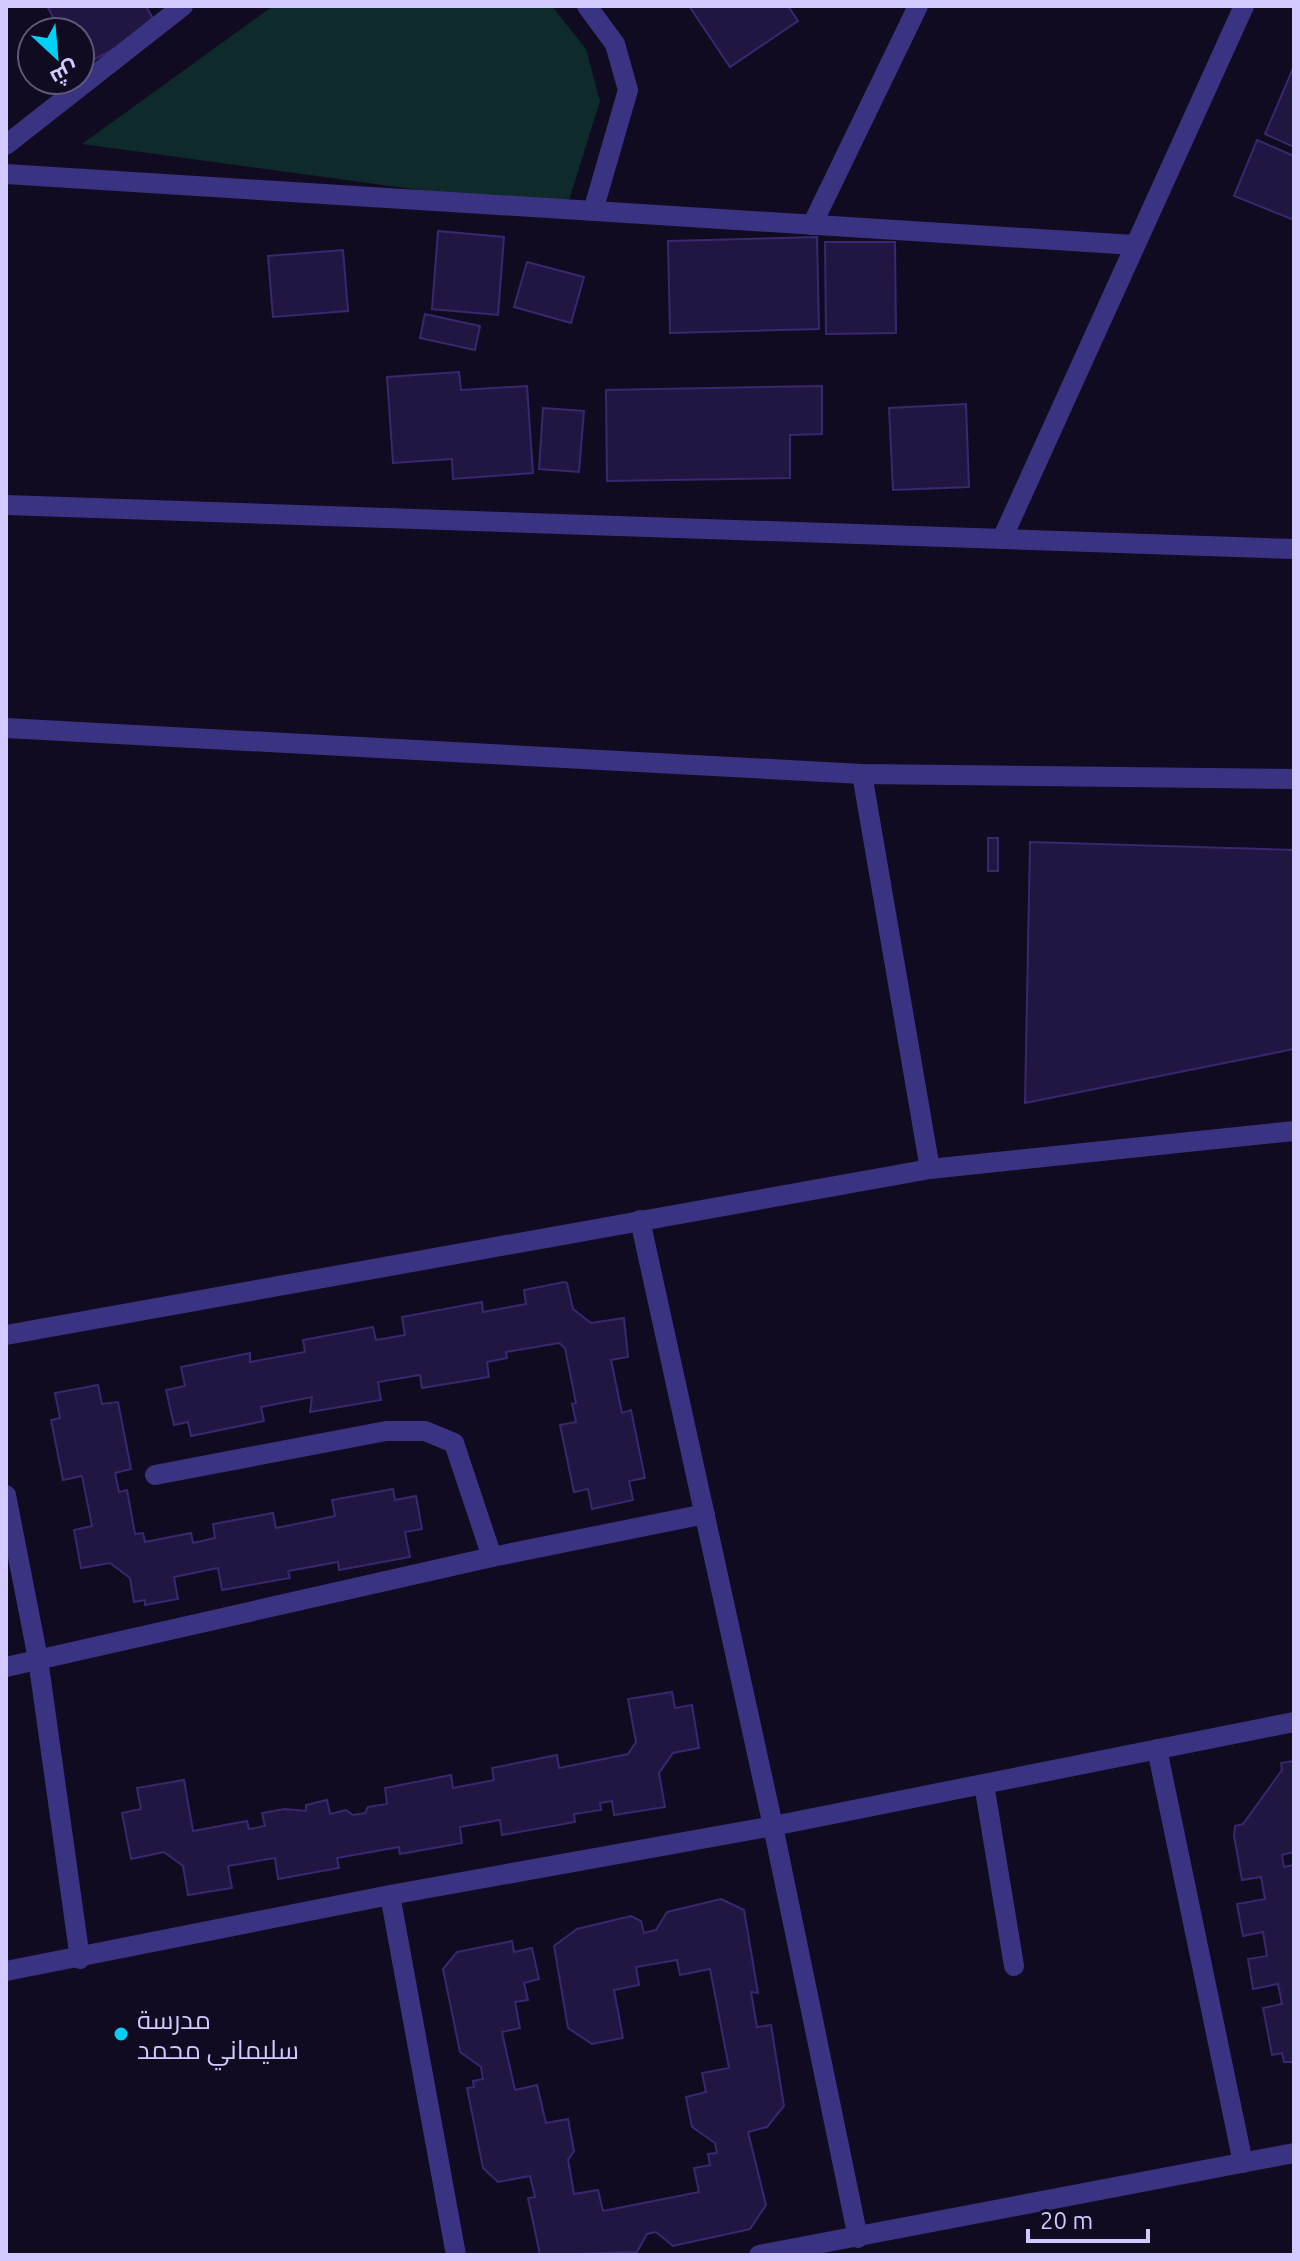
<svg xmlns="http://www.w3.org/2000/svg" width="1300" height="2261" font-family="Ubuntu,Cairo,sans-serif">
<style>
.green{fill:#0e2a2a}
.building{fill:#211642;stroke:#39276f;stroke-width:2}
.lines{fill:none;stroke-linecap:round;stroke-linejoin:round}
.minor{stroke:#3a3382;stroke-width:20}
.poi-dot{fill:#00d0f5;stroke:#100b20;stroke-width:3}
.labels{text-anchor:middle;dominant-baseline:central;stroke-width:8;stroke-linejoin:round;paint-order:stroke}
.poi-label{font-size:26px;fill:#d2caff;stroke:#100b20;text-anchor:start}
</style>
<rect width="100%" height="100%" fill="#100b20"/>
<polygon class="green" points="273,6 552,6 586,49 600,101 566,210 82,144"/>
<g class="building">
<polygon points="47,6 146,6 157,26 80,67 80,32 61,32"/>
<polygon points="689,6 788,6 798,21 730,67"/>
<polygon points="1294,66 1294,147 1265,134"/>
<polygon points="1257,140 1294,156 1294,220 1234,196"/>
<polygon points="438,231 504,237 498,315 432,309"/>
<polygon points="817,237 819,329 670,333 668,241"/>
<polygon points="825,242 895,242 896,333 826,334"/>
<polygon points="343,250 348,311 273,317 268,256"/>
<polygon points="527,262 584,277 571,323 514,307"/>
<polygon points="425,314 480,326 475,350 420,338"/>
<polygon points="459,372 461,390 527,386 533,473 453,479 452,459 393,463 387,377"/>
<polygon points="822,386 822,434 790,435 790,478 607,481 606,390"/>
<polygon points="966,404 969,487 893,490 889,408"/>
<polygon points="543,408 584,411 579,472 539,469"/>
<rect x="988" y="838" width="10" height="33"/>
<polygon points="1030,842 1294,850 1294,1049 1025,1103"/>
<polygon points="564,1282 567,1283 573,1309 591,1323 624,1318 628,1357 611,1360 622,1413 631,1410 645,1478 629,1481 633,1500 592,1509 588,1489 574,1492 560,1425 576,1422 572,1404 576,1403 565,1348 559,1343 506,1352 507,1358 487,1362 489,1377 422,1388 420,1375 378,1382 381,1400 310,1412 312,1397 261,1407 264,1421 191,1436 188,1422 174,1425 166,1390 185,1386 181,1367 250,1353 250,1362 305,1352 303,1340 373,1327 376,1340 405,1335 402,1317 482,1302 483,1312 526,1304 524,1290"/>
<polygon points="98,1385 102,1404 118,1402 131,1469 115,1473 119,1492 127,1490 135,1534 143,1533 145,1542 191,1533 193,1543 215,1538 213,1524 273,1513 276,1528 335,1516 332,1500 393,1489 395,1500 416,1496 422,1529 405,1532 410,1557 339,1570 338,1562 288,1571 290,1578 222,1590 218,1568 174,1577 178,1599 145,1605 145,1600 134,1602 130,1578 110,1563 81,1568 74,1530 92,1526 82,1476 63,1480 51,1420 60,1418 55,1393"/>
<polygon points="672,1692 675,1708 692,1705 699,1748 673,1753 659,1773 665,1807 614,1815 612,1801 600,1803 601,1810 574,1814 575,1822 502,1835 500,1820 460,1827 462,1843 400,1854 399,1847 337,1858 339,1868 278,1879 275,1858 228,1866 232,1888 188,1895 183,1866 164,1852 131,1859 122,1813 141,1809 137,1788 184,1780 193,1831 247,1821 249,1829 265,1826 262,1813 285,1809 306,1811 306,1805 327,1800 330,1814 346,1810 353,1815 365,1813 368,1807 387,1804 385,1788 451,1775 453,1788 494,1780 492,1768 557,1755 559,1768 628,1754 636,1742 628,1699"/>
<polygon points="1294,1761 1294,1852 1282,1855 1284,1867 1294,1865 1294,2062 1284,2062 1282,2053 1272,2055 1263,2008 1282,2004 1278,1984 1253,1989 1248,1959 1267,1956 1263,1932 1243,1936 1237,1904 1265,1899 1261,1877 1242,1880 1234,1836 1235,1826 1243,1824 1282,1770 1281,1763"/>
<polygon points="721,1899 744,1910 758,1993 751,1992 757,2027 771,2025 784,2106 767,2127 748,2132 766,2205 750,2229 673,2246 656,2232 647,2234 637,2252 540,2255 528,2198 535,2197 530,2176 498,2182 483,2168 467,2088 474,2087 473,2081 483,2079 481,2067 460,2052 443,1969 457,1952 512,1941 514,1952 532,1948 539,1979 524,1983 528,2000 515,2002 520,2028 502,2032 515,2090 537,2085 546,2123 568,2119 574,2151 568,2160 574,2194 598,2190 603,2211 699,2192 694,2168 710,2165 708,2154 717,2153 715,2143 692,2127 686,2097 706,2092 702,2073 729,2068 710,1969 680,1975 677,1960 636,1967 639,1985 614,1990 623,2038 592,2044 568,2028 554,1946 577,1929 631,1916 641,1921 644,1933 656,1930 667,1912"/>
</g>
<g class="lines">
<g class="minor">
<polyline points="587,6 615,44 628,90 593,211"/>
<polyline points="6,145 183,6"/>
<polyline points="6,174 1134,245"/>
<polyline points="812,225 918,6"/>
<polyline points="6,505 1294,549"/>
<polyline points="1002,539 1244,6"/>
<polyline points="6,728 862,774 1294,779"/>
<polyline points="862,774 930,1169"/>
<polyline points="640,1220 773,1826 858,2238"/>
<polyline points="6,1335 930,1169 1294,1131"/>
<polyline points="155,1475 386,1431 425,1431 454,1443 492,1557"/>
<polyline points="6,1495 38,1659 80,1959"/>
<polyline points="6,1667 492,1557 705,1514"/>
<polyline points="1157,1749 1243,2163"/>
<polyline points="984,1784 1014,1966"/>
<polyline points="390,1895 456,2255"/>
<polyline points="6,1971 390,1895 773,1826 1294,1722"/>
<polyline points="759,2255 1294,2153"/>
</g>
</g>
<circle class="poi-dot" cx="121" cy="2034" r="8"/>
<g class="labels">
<g class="poi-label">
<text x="137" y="2019">مدرسة<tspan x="137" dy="30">سليماني محمد</tspan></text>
</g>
</g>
<rect width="1300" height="2261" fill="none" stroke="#d2caff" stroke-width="16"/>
<g transform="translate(56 56) rotate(154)"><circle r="38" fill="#100b20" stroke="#5e5779" stroke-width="2"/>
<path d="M0-6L14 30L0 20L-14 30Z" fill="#00d0f5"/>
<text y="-12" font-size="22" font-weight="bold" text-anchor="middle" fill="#d2caff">ش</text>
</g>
<path d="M1028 2229v12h120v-12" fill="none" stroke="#d2caff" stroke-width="4"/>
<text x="1040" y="2229" font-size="24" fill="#d2caff" stroke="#100b20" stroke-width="6" paint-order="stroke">20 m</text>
</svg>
